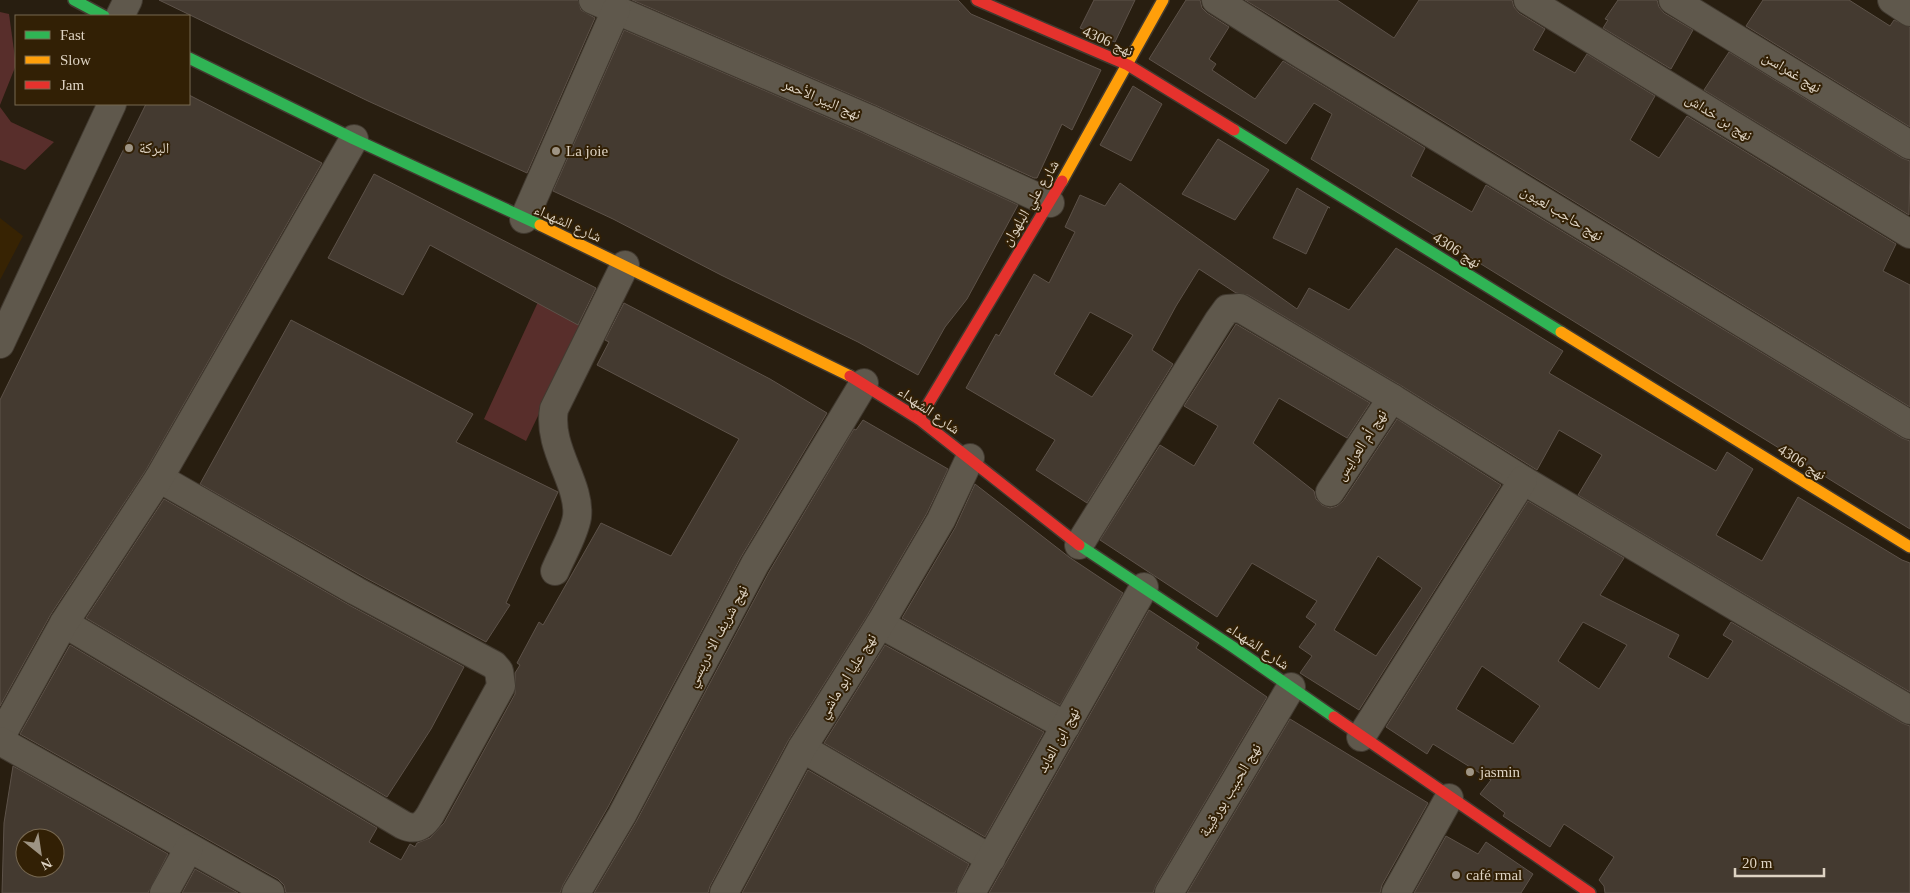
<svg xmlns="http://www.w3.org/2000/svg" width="1910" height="893" font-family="'Times New Roman','Noto Naskh Arabic',serif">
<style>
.built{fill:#372303}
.green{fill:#582e2b}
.building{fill:#443a30;stroke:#5d5249;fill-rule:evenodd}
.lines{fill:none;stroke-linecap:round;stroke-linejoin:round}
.street-casing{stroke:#423a30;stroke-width:30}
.fast-casing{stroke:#423a30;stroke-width:14}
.slow-casing{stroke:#423a30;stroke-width:14}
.jam-casing{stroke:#423a30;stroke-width:14}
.street{stroke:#5f584c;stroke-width:28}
.fast{stroke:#30b455;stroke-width:11}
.slow{stroke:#ff9f0a;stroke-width:11}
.jam{stroke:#e5322d;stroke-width:11}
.poi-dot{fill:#9e9484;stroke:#322005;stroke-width:2}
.labels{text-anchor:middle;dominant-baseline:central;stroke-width:4;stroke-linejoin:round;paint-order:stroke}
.street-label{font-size:15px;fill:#ded3c3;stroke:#322005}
.poi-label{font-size:15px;fill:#ded3c3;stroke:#322005;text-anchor:start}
</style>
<rect width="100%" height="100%" fill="#281e10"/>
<polygon class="built" points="0,218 23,236 0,280"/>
<g class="green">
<polygon points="0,12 9,14 16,65 0,105"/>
<polygon points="0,107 11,122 54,142 25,170 0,160"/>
<polygon points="538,302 581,326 526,441 484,419"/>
</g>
<g class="building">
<polygon points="159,0 578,0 581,10 595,18 527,173 368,101"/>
<polygon points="632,0 958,0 971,14 1101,70 1072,130 1062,124 1037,178 1034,178 875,105"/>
<polygon points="1094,0 1135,0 1115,42 1080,28"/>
<polygon points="1186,0 1200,0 1202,8 1207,13 1229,27 1209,59 1216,64 1212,70 1255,99 1283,61 1425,148 1411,176 1472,212 1486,185 1902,438 1910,441 1910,529 1311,159 1332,114 1314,103 1286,144 1149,59"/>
<polygon points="1245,0 1337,0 1394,38 1419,0 1512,0 1514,7 1519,13 1545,29 1533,50 1575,73 1587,54 1655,96 1630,140 1659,158 1687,116 1896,244 1883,271 1910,285 1910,407"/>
<polygon points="1618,0 1657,0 1659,7 1664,13 1693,30 1671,69 1603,28 1608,20 1605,19"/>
<polygon points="1763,0 1849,0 1890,26 1894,20 1910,27 1910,127 1746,26"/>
<polygon points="624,30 863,133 1018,205 967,299 945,327 918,375 858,342 721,275 613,219 553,191"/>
<polygon points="1729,52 1902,158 1910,161 1909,215 1704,90"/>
<polygon points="1133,86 1162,104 1131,161 1100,145"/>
<polygon points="189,95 322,163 146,470 51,614 0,706 0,400 146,104 189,104"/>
<polygon points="1218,139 1269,170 1235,220 1182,194"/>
<polygon points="374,174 596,288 578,325 430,245 403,295 328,258"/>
<path d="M1120 183 1297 309 1309 288 1349 310 1396 248 1563 351 1549 373 1716 471 1727 452 1753 469 1716 535 1762 561 1798 497 1902 560 1910 563V692L1578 495 1602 455 1559 430 1537 470 1400 385 1248 295 1236 293 1199 269 1176 306 1152 350 1173 364 1087 503 1036 470 1055 440 966 388 996 334 999 336 1034 274 1049 283 1075 232 1065 227 1080 195 1105 206ZM1090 312 1133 335 1092 397 1054 374Z"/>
<polygon points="1297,188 1330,208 1328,207 1306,254 1273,238"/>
<polygon points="624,303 770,379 827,413 741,557 608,807 563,885 560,893 286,893 284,885 278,879 20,734 70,645 377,828 369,842 401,860 410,844 415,847 417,843 430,838 444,823 515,694 515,673 520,665 517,663 539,622 543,625 601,523 671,556 739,439 597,365 609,342 605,340"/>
<polygon points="291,320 473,414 456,442 558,492 506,603 510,605 486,642 364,577 200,484"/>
<path d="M1236 324 1370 403 1347 438 1279 398 1253 443 1314 491 1316 499 1322 505 1330 508 1337 506 1343 501 1397 419 1501 485 1359 710 1300 673 1312 656 1299 647 1316 624 1306 617 1317 601 1252 563 1217 617 1100 540 1160 445 1194 466 1218 426 1184 406ZM1378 556 1422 588 1376 656 1334 630Z"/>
<polygon points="863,420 948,469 927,513 867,616 788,741 710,886 708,893 594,893 636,822 769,572 854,429 856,430"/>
<polygon points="975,484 1069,557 1123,593 1060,705 902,618 955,528"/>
<polygon points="164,499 349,605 464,667 431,729 387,797 86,618"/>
<path d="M1528 501 1624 558 1600 595 1679 635 1668 657 1708 679 1733 641 1723 635 1731 622 1902 723 1910 726V893H1605L1604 886 1599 880 1614 857 1564 824 1550 847 1503 816 1505 813 1480 794 1491 780 1433 744 1427 754 1386 727ZM1583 622 1627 645 1599 689 1558 661ZM1482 666 1540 706 1513 744 1456 709Z"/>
<polygon points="1149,610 1199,643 1196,648 1267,697 1156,885 1153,893 989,893"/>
<polygon points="885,645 1044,732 985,837 824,743"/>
<polygon points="1290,719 1428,803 1382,885 1380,893 1187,893"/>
<path d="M13 766 168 854 148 893H2L4 823ZM25 838H55V868H25Z"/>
<polygon points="808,770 969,864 955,893 742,893"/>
<polygon points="1446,836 1478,854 1486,842 1533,874 1521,893 1414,893"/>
<polygon points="195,869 238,893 182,893"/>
</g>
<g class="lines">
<g class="street-casing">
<g id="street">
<polyline points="593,0 869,119 1050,203"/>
<polyline points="1216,0 1303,55 1910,425"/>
<polyline points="1528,0 1910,234"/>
<polyline points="1673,0 1910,145"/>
<polyline points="1892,0 1910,12"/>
<polyline points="120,16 128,0"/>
<polyline points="524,219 616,10"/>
<polyline points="0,344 112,104"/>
<polyline points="1330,492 1392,398"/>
<polyline points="1079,545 1219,320 1227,309 1240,308 1392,398 1523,480 1910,710"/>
<path d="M555 571C562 554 574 535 577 517 581 484 547 448 554 409L625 265"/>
<path d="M64 623 403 825C416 831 423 826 430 815L501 686 499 671 494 665 356 591 159 478"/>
<polyline points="880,624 1066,726"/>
<polyline points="1361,737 1523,480"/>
<polyline points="0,738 64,623 159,478 354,139"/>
<polyline points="0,741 270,893"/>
<polyline points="802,748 991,859"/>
<polyline points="164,893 189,848"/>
<polyline points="576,893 622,815 755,564 864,383"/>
<polyline points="724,893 802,748 880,624 941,520 970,458"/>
<polyline points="971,893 1144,587"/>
<polyline points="1169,893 1291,687"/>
<polyline points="1396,893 1449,798"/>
</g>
</g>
<g class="fast-casing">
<g id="fast">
<polyline points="74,0 104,16"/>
<polyline points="189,58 354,139 540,225"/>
<polyline points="1234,130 1561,332"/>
<polyline points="1079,545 1233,647 1334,717"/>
</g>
</g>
<g class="slow-casing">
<g id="slow">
<polyline points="1062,181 1163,0"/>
<polyline points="540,225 850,376"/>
<polyline points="1561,332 1910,547"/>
</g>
</g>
<g class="jam-casing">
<g id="jam">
<polyline points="977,0 1128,65 1234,130"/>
<polyline points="850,376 919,419 1079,545"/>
<polyline points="919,419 1062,181"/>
<polyline points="1334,717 1590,893"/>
</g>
</g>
<use href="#street" class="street"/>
<use href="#fast" class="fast"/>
<use href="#slow" class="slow"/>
<use href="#jam" class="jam"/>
</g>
<g class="poi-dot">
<circle cx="129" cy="148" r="5"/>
<circle cx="556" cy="151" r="5"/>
<circle cx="1470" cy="772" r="5"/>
<circle cx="1456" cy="875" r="5"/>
</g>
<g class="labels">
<g class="street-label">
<text transform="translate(1108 41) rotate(24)">نهج 4306</text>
<text transform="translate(1792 72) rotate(31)">نهج غمراسن</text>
<text transform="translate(822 99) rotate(23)">نهج البير الأحمر</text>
<text transform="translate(1719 117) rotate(32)">نهج بن خداش</text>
<text transform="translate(1030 203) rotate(-59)">شارع علي البلهوان</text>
<text transform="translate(1562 213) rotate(31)">نهج حاجب لعيون</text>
<text transform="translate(568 223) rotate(24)">شارع الشهداء</text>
<text transform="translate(1457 250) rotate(32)">نهج 4306</text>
<text transform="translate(929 410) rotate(35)">شارع الشهداء</text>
<text transform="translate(1361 445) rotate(-57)">نهج أم العرايس</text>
<text transform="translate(1802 462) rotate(32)">نهج 4306</text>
<text transform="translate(717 636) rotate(-62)">نهج شريف الا دريسي</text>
<text transform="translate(1258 646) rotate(34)">شارع الشهداء</text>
<text transform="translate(847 676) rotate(-58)">نهج عليا ابو ماشي</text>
<text transform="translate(1058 740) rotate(-61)">نهج ابن العابد</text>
<text transform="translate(1230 790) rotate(-59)">نهج الحبيب بورقيبة</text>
</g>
<g class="poi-label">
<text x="139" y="148">البركة</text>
<text x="566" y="151">La joie</text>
<text x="1480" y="772">jasmin</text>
<text x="1466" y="875">café rmal</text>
</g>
</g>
<rect x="15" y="15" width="175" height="90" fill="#322005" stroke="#776851"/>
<rect x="25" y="31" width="25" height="8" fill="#30b455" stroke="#776851"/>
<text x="60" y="40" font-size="15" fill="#ded3c3">Fast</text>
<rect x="25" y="56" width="25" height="8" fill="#ff9f0a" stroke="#776851"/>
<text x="60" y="65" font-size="15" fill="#ded3c3">Slow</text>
<rect x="25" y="81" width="25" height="8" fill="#e5322d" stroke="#776851"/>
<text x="60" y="90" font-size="15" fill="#ded3c3">Jam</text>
<g transform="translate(40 853) rotate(150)"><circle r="24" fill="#322005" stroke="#776851"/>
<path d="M0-4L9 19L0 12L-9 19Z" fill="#9e9484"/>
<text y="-8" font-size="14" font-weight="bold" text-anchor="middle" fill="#ded3c3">N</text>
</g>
<path d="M1735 868v8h89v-8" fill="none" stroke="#ded3c3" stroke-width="2.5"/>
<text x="1742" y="868" font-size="15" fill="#ded3c3" stroke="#322005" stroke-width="4" paint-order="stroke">20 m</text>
</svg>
